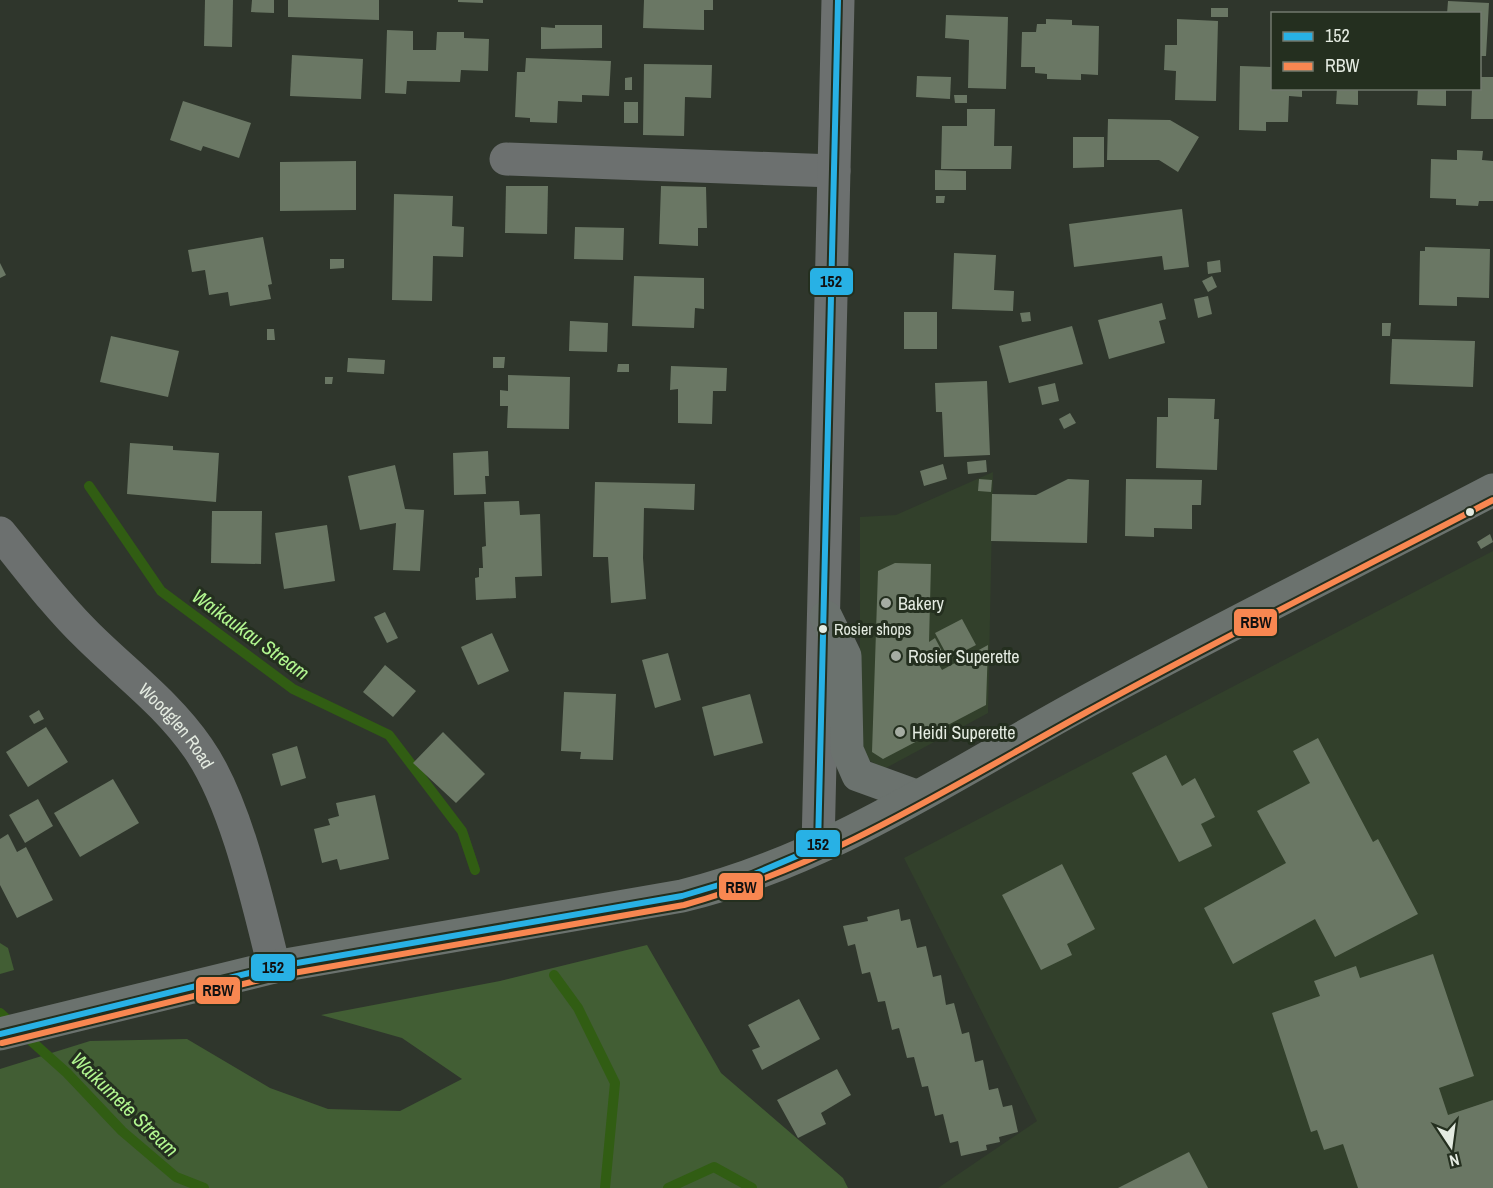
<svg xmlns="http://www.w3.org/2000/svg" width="1493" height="1188" font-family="'Archivo Narrow',sans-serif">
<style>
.built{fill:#32402b}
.green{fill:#425e34}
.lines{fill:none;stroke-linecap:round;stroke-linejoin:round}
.stream{stroke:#315d13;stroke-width:10}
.building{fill:#6a7764}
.minor{stroke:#6c706f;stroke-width:33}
.major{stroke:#6b726e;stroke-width:33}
.bus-1-casing{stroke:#242f1f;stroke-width:10}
.bus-2-casing{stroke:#242f1f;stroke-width:10}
.bus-1{stroke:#28b1e5;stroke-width:6}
.bus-2{stroke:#f88751;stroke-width:6}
.bus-dot{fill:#e4ebe1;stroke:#242f1f;stroke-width:2}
.poi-dot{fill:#a5aca2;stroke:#242f1f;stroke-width:2}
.labels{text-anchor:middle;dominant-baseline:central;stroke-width:6;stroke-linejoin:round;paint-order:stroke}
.bus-label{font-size:16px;fill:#e4ebe1;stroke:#242f1f;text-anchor:start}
.poi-label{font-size:18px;fill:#e4ebe1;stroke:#242f1f;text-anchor:start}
.street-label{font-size:18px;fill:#e4ebe1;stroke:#242f1f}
.water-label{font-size:20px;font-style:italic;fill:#b2f790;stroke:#242f1f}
.line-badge{stroke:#242f1f;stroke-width:2}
.pale-badge-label{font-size:16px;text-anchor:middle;font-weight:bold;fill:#111}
</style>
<rect width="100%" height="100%" fill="#2f362c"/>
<g class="built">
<polygon points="993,472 988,713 884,769 860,755 860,517 896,515"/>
<polygon points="1493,551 1493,1188 938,1188 1037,1121 904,858"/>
</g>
<g class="green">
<polygon points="0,943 8,948 14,970 0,974"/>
<polygon points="647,945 721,1073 843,1178 848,1188 0,1188 0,1069 90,1041 187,1039 270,1088 328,1109 400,1111 462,1079 402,1038 321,1015 500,981"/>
</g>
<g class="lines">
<g class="stream">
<polyline points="89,486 161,591 293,689 389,735 462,831 475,870"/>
<polyline points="554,975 578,1008 615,1083 605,1188"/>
<polyline points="0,1013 67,1073 122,1131 176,1177 204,1188"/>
<polyline points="668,1188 714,1167 752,1188"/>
</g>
</g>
<g class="building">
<polygon points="205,0 233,0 232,47 204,46"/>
<polygon points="252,0 274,0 274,13 251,12"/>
<polygon points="288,0 379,0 379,20 288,17"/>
<polygon points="458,0 483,0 483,3 458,2"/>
<polygon points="644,0 713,0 713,10 704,10 704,30 643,28"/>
<polygon points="1448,1 1489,3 1486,56 1480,56 1480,14 1447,14"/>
<rect x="1211" y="8" width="17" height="9"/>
<polygon points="946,15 1008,17 1006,89 968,88 969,40 945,38"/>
<polygon points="1046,19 1072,20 1072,25 1099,26 1098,75 1081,74 1081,80 1047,79 1047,74 1035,73 1035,67 1021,67 1022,32 1036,32 1037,24 1046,24"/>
<polygon points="1177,19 1218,21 1216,101 1175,100 1176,71 1164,70 1165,45 1177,45"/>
<polygon points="555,25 602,25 602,48 541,49 541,27 555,28"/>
<polygon points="387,30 413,31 413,50 436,50 437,32 464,32 464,38 489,39 488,71 461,70 460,82 407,81 406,94 385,93"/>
<polygon points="292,55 363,59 361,99 290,96"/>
<polygon points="526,58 611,61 609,96 582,95 582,102 558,101 557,123 530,122 530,118 515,117 517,72 525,72"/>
<polygon points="644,64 712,65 711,98 685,97 684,136 643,135"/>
<polygon points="1240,66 1272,67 1272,88 1302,88 1302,97 1289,96 1288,122 1266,122 1266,131 1239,130"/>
<polygon points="917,76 951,77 950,99 916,97"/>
<polygon points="632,77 632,90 625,90 625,78"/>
<polygon points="1480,77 1493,77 1493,119 1471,119 1472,88 1480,88"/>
<polygon points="1337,88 1358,88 1358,105 1336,104"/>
<polygon points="1418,88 1446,88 1446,106 1417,105"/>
<polygon points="954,95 967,95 967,103 955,103"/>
<polygon points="183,101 251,123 239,158 203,146 201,151 170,140"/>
<rect x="624" y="102" width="14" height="21"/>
<polygon points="967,109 995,109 994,146 1012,146 1011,169 941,169 942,126 967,126"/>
<polygon points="1108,119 1170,120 1199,137 1178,172 1159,160 1107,160"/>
<polygon points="1073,137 1104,137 1104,167 1073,168"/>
<polygon points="1457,150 1483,151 1482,160 1493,161 1493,201 1479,201 1478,206 1456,205 1456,199 1430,198 1431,159 1457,160"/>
<polygon points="356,161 356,210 280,211 280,162"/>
<polygon points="935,170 966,171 966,190 935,190"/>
<polygon points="506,186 548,186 547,234 505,233"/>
<polygon points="661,186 706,187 707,228 698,228 698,246 659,244"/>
<polygon points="394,194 453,196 452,226 464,227 463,257 433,256 432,301 392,300"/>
<polygon points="936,196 945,196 944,203 936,203"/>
<polygon points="1182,209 1189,267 1164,270 1162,256 1074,267 1069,224"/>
<polygon points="575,227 624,228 623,260 574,259"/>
<polygon points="263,237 272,284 268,285 271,299 230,306 228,292 209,295 205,270 192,272 188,250"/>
<polygon points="1425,247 1490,249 1489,298 1457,297 1457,306 1419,305 1420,251 1425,251"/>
<polygon points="954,253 996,255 994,290 1014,291 1013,311 952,309"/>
<polygon points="330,259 344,259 344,268 330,269"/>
<polygon points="1220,260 1221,272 1208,274 1207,262"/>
<polygon points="0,263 6,275 0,278"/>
<polygon points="634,276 704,278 704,309 695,308 694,328 632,326"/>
<polygon points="1212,276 1217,287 1208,292 1202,281"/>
<polygon points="1208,296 1212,314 1198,318 1194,299"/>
<polygon points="1162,303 1166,319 1159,321 1165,343 1109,359 1098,320"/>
<rect x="904" y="312" width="33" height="37"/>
<polygon points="1030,312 1031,321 1022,322 1020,313"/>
<polygon points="570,321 608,323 607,352 569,351"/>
<polygon points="1382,323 1391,323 1390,336 1382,336"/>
<polygon points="1072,326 1083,364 1009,383 999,346"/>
<polygon points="267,329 274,329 275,340 267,340"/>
<polygon points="111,336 179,351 168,397 100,382"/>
<polygon points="1392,339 1475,341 1473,387 1390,384"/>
<polygon points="493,357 505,357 504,368 493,368"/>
<polygon points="348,358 385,360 384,374 347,372"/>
<polygon points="618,364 629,364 629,372 617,372"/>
<polygon points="671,366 727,368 726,391 713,391 712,424 678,423 678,389 670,390"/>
<polygon points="508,375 570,377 569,429 507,428 508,406 500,406 500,390 508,391"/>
<polygon points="325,377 333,377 332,384 325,384"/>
<polygon points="987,381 990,455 944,457 942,412 936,412 935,383"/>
<polygon points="1055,383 1059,401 1042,405 1038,387"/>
<polygon points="1168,398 1215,399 1214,419 1219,419 1217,470 1156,468 1157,417 1168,417"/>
<polygon points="1070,413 1076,423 1064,429 1059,419"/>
<polygon points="130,443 173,446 173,450 219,453 216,502 127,494"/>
<polygon points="488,451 489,476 485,476 486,494 454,495 453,453"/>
<polygon points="986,460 987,472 968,474 967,462"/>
<polygon points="943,464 947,479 924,486 920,471"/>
<polygon points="395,465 405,509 424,510 420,571 393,570 396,523 360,530 348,476"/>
<polygon points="979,479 992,480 991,492 978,491"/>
<polygon points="1068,479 1089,480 1087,543 991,541 992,494 1036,495"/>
<polygon points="1126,479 1202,480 1201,505 1192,505 1192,529 1154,528 1154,537 1125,536"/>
<polygon points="595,482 695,484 694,510 644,508 643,558 646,599 611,603 608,557 593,557"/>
<polygon points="519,501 520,515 540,514 542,576 515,577 516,598 476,600 475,578 479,577 479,568 483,568 482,547 486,546 484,502"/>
<polygon points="212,511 262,511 261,564 211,563"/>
<polygon points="327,525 335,581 284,589 275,533"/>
<polygon points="1490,534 1493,542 1481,549 1477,542"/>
<polygon points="895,563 931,564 929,642 935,638 944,655 936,660 942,670 988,645 986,705 883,759 872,752 878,571"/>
<polygon points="385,612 398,638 387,643 374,617"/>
<polygon points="962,619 976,645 949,659 935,633"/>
<polygon points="492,633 509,671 478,685 461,647"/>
<polygon points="668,653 681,700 655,708 642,660"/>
<polygon points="385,665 416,691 393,717 363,692"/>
<polygon points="564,692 616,694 613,760 580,759 581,752 561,751"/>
<polygon points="750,694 763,743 714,756 702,707"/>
<polygon points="39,710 44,719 34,724 29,716"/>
<polygon points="46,727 68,762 28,787 6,752"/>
<polygon points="443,732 485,774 456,803 413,763"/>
<polygon points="1318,738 1373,842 1378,839 1418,914 1335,957 1315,919 1233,964 1204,908 1286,863 1257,811 1310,783 1293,751"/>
<polygon points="297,746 306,778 281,786 272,754"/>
<polygon points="1166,755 1182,786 1195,778 1215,817 1201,824 1212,846 1179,862 1132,773"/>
<polygon points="113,779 139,823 80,857 54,813"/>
<polygon points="375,795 389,859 340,870 337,859 322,863 314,829 330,825 328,819 339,816 336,803"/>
<polygon points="38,799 53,826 25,843 9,815"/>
<polygon points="8,834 17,852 26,847 53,900 17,918 0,885 0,839"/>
<polygon points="1062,864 1095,929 1067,944 1072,955 1041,970 1002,895"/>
<polygon points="899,909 901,921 910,919 917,948 926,946 933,977 941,975 946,1005 954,1003 962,1034 969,1032 975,1062 983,1060 989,1090 998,1088 1003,1107 1012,1105 1018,1132 999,1137 1000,1142 986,1145 987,1150 961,1156 958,1141 950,1143 943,1114 935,1116 928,1086 922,1087 914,1057 907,1058 899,1028 892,1030 885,1001 878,1002 870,972 862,974 855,944 848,946 843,926 868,921 867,917"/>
<polygon points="1433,954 1474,1076 1439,1088 1448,1115 1493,1100 1493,1188 1358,1188 1343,1144 1324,1150 1317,1130 1311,1132 1272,1013 1320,996 1314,981 1356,966 1360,978"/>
<polygon points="799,999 820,1039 762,1070 752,1050 760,1047 748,1025"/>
<polygon points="837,1069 851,1095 821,1113 826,1124 798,1138 777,1100"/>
<polygon points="1189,1152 1208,1188 1118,1188"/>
</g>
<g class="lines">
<g class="minor">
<polyline points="506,159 834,171"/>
<path id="s1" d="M0 533C28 567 55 604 86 634 124 672 167 703 198 748 236 802 258 903 274 967"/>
<polyline points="818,847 838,0"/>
</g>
<g class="major">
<polyline points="826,617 845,656 847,750 858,775 916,796"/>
<path d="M0 1034 274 967 682 896C826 861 952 775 1080 705 1216 631 1355 562 1493 490"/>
</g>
<g class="bus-1-casing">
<polyline id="bus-1" points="0,1034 274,967 682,896 752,875 818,847 838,0"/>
</g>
<g class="bus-2-casing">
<path id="bus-2" d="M2 1043 276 976 684 905C829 865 954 785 1085 713 1219 639 1357 571 1493 500"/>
</g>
<use href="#bus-1" class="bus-1"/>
<use href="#bus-2" class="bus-2"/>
</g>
<g class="bus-dot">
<circle cx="1470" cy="512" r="5"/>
<circle cx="823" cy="629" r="5"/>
</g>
<g class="poi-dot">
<circle cx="886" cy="603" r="6"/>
<circle cx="896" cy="656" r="6"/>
<circle cx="900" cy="732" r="6"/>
</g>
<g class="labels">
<g class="bus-label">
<text x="834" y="629">Rosier shops</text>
</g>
<g class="poi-label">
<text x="898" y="603">Bakery</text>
<text x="908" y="656">Rosier Superette</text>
<text x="912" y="732">Heidi Superette</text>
</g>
<g class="street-label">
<text stroke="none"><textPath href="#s1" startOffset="262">Woodglen Road</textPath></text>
</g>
<g class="water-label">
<text transform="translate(251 634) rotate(36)">Waikaukau Stream</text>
<text transform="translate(125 1104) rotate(44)">Waikumete Stream</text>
</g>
</g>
<g class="line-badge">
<rect x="809" y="267" width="45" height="29" rx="6" fill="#28b1e5"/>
<rect x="1233" y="608" width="45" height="29" rx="6" fill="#f88751"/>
<rect x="795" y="829" width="46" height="29" rx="6" fill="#28b1e5"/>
<rect x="718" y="872" width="46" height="29" rx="6" fill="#f88751"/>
<rect x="250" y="953" width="46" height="29" rx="6" fill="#28b1e5"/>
<rect x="195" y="976" width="46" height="29" rx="6" fill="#f88751"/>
</g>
<g class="pale-badge-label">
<text x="831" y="287">152</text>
<text x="1256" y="628">RBW</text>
<text x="818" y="850">152</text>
<text x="741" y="893">RBW</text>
<text x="273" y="973">152</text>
<text x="218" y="996">RBW</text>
</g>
<rect x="1271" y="12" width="210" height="78" fill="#242f1f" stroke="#717a6d" stroke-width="1.5"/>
<rect x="1283" y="32" width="30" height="9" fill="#28b1e5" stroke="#717a6d" stroke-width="1.5"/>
<text x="1325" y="42" font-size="18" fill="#e4ebe1">152</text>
<rect x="1283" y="62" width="30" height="9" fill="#f88751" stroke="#717a6d" stroke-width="1.5"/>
<text x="1325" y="72" font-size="18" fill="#e4ebe1">RBW</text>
<g transform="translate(1451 1146) rotate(167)" stroke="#242f1f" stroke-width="4.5" paint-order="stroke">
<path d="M0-4.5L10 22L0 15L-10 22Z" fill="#e4ebe1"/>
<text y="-9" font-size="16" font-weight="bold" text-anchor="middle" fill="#e4ebe1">N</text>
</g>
</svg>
